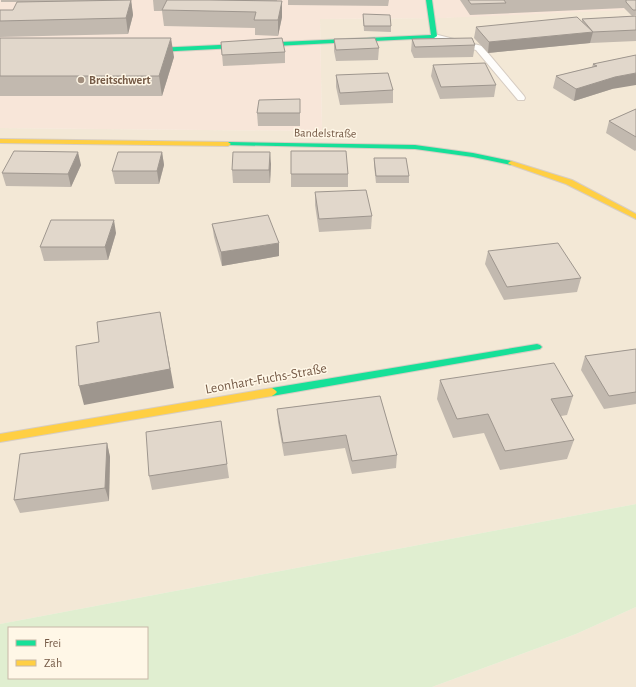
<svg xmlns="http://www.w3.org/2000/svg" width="636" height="687" font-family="'Alegreya Sans',sans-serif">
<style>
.residential{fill:#f3e8d6}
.commercial{fill:#f8e6d9}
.green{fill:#e0eed0;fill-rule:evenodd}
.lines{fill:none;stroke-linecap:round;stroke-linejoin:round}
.lane-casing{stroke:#d6ccc2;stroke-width:2}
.fast-casing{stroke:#d7cdc3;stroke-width:2}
.slow-casing{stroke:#d7cdc3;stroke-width:2}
.lane{fill:#fefdfb;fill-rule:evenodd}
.fast{fill:#16e098;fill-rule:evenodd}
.slow{fill:#ffcf43;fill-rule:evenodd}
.wall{fill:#c2b9af}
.shaded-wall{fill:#9e968e}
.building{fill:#e1d7cb;stroke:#9e968e}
.poi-dot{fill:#a28f7e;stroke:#fff7e7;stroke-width:1.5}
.labels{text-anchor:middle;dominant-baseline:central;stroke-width:3;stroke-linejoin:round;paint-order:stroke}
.far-poi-label{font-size:12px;font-weight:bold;fill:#755a46;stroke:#fff7e7;text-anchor:start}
.far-street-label{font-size:12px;fill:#755a46;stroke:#fff7e7}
.street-label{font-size:14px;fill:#755a46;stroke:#fff7e7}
</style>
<rect width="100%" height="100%" fill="#f7f1e6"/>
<g class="residential">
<polygon points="636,0 636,504 0,624 0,128 322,131 320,19 444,18"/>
<polygon points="636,607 636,687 432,687 576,634"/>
</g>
<polygon class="commercial" points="0,0 617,0 626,10 444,18 320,19 322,131 0,128"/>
<path class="green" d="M636 504V607L576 634 432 687H0V624ZM9 628H147V678H9Z"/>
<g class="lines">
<g class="lane-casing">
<polygon id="lane" points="431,34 434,34 482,46 524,96 525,98 524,100 518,100 476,50 431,38"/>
</g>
<g class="fast-casing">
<g id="fast">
<polygon points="426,0 432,0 437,36 434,38 156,52 153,50 156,48 431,35"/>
<polygon points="228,142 415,145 473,153 511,161 514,163 511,165 473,157 415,149 226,145 226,143"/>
<polygon points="537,344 540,345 542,347 540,349 272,396 269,394 267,392 269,390 272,388"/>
</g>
</g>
<g class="slow-casing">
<g id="slow">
<polygon points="0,139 228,142 231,144 228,146 0,143"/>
<polygon points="511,161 572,180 636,214 636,219 566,184 509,164 508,163"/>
<polygon points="272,388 275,390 277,392 275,394 272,396 0,442 0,434"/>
</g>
</g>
<use href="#lane" class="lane"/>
<use href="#fast" class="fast"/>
<use href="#slow" class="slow"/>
</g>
<g class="wall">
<polygon points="1,0 131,0 133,15 128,34 0,37 0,10 13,10 33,2 1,2"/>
<polygon points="153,0 277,0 277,1 282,1 282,17 278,36 255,35 255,28 164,26 162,11 154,11"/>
<polygon points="288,0 389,0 388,6 288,5"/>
<polygon points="460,0 636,0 636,15 632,16 624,8 470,15"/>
<polygon points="363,14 391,26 391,32 364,31"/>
<polygon points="636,16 636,41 591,43 590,43 488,53 474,38 476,27 582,22 582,19"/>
<polygon points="0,38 174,57 162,96 0,96"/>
<polygon points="334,39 379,48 378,60 336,61 334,51"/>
<polygon points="412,39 475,45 473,57 414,58 411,51"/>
<polygon points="221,42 285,52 285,63 223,66"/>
<polygon points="636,55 612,89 574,101 553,88 556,76 592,67 593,64"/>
<polygon points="433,65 496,85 494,97 440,99 431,76"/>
<polygon points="336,75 393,90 393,103 340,105 336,87"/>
<polygon points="300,99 300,126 258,126 257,113"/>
<polygon points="636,109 636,150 635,151 606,133 609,121"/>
<polygon points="162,152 164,165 159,184 115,184 112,171"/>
<polygon points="374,158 409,176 409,183 376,183 374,165"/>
<polygon points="271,164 270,183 233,183 232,170"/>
<polygon points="81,165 71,187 6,186 2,173"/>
<rect x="291" y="174" width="57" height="13"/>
<polygon points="315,192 372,216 371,229 319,232 315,205"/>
<polygon points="212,224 279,256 222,266 214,237"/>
<polygon points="116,233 108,260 44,261 40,247"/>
<polygon points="488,251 581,278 577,292 504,300 485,264"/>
<polygon points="636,349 636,404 604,409 581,370 585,356"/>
<polygon points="440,380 573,396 567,415 561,416 574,440 567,459 500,470 484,433 453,438 437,399"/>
<polygon points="380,396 397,455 396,468 352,474 345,448 284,456 278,422 277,409"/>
<polygon points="221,421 229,478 152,490 149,476"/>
<polygon points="107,443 110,457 109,501 20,513 14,500"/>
</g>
<g class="shaded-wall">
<polygon points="131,0 133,15 128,34 126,18"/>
<polygon points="282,1 282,17 278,36 278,20"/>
<polygon points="593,32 590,43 488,53 489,42"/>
<polygon points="171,38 174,57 162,96 159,76"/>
<polygon points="636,73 636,85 612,89 574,101 576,89 615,77"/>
<polygon points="78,152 81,165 71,187 68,174"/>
<polygon points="162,152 164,165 159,184 157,171"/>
<polygon points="270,152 271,164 270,183 269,170"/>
<polygon points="114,220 116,233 108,260 105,247"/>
<polygon points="279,243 279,256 222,266 221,252"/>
<polygon points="160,312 174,388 84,405 79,386"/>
<polygon points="107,443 110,457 109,501 105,488"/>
</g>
<g class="building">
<polygon points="131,0 126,18 0,21 0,10 13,10 17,2"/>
<polygon points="167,0 209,0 282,1 278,20 254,20 256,12 162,10"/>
<polygon points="468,0 504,0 506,3 471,4"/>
<polygon points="626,0 636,0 636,10 633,10 626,2"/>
<polygon points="363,14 390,15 391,26 364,26"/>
<polygon points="636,16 636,30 593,32 582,19"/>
<polygon points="577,17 593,32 489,42 476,27"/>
<polygon points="0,38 171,38 159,76 0,76"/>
<polygon points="282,38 285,52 222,55 221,42"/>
<polygon points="375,38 379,48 336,50 334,39"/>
<polygon points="472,38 475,45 415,47 412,39"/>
<polygon points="636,55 636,73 615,77 576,89 556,76 597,66 593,64"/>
<polygon points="485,63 496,85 441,87 433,65"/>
<polygon points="388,73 393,90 340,93 336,75"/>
<polygon points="300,99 300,113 257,113 259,100"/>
<polygon points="636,109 636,137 609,121"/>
<polygon points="14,151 78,152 68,174 2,173"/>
<polygon points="291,151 346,151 348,174 291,174"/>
<polygon points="118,152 162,152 157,171 112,171"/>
<polygon points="233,152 270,152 269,170 232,170"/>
<polygon points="374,158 406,158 409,176 376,176"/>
<polygon points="366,190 372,216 319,219 315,192"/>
<polygon points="268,215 279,243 221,252 212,224"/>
<polygon points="51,220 114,220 105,247 40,247"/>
<polygon points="558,243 581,278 507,287 488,251"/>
<polygon points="160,312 170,369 79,386 76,346 99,342 97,322"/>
<polygon points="636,349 636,392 609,396 585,356"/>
<polygon points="554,363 573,396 551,399 574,440 505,451 488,414 457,419 440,380"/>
<polygon points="380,396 397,455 352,461 346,435 283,443 277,409"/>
<polygon points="221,421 227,464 149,476 146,432"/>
<polygon points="107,443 105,488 14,500 20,454"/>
</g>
<circle class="poi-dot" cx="81" cy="80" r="4"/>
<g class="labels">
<g class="far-poi-label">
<text x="89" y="80">Breitschwert</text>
</g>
<g class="far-street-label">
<text transform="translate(325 133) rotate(1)">Bandelstraße</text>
</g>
<g class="street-label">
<text transform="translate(266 379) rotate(-10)">Leonhart-Fuchs-Straße</text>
</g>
</g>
<rect x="8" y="627" width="140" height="52" fill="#fff7e7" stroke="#c8b8a7"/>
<rect x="16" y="640" width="20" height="6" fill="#16e098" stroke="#c8b8a7"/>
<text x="44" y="647" font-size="12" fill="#755a46">Frei</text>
<rect x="16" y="660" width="20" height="6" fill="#ffcf43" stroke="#c8b8a7"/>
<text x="44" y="667" font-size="12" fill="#755a46">Zäh</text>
</svg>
